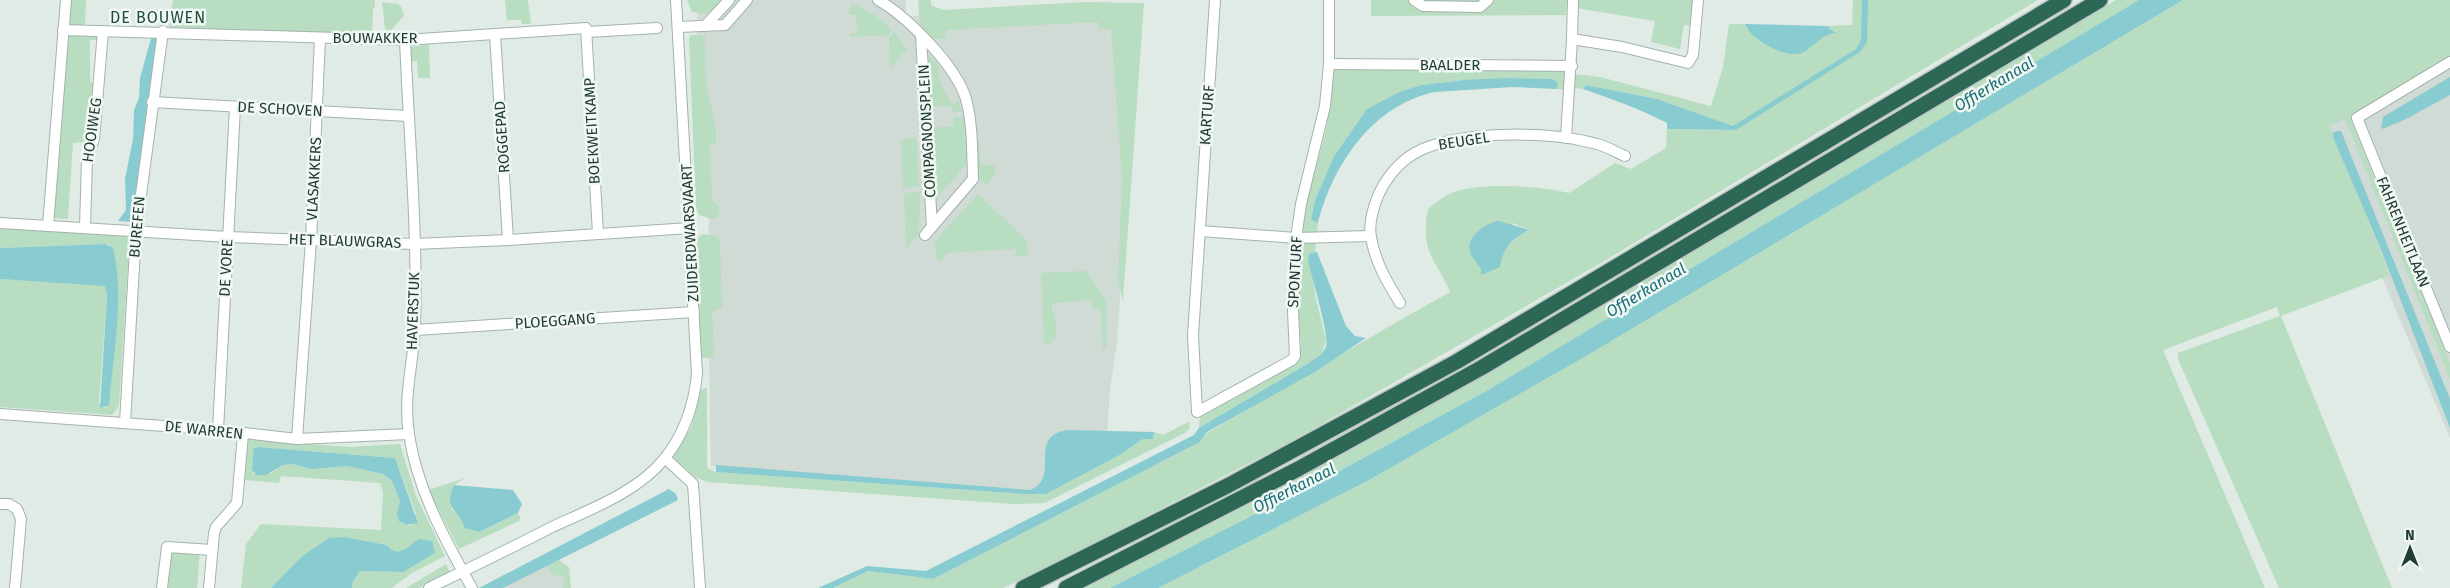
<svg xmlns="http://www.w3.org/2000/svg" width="2450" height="588" font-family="'Fira Sans',sans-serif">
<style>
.built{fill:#cfdbd4}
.green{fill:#b9ddc0;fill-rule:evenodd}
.water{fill:#88cbd1}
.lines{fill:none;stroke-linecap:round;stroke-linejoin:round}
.minor-casing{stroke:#a3b3ac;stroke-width:12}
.highway-casing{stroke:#c1c8c6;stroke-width:18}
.minor{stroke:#fff;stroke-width:10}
.highway{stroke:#2d6857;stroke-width:15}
.labels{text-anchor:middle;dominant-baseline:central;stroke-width:5;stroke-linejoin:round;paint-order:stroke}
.street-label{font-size:15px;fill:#213c32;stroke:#f1f8f4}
.neighbourhood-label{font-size:16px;letter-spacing:1px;fill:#1d4e3e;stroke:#f1f8f4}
.water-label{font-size:16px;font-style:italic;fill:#1b6f78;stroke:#f1f8f4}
</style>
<rect width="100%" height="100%" fill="#e0ebe6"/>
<g class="built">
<polygon points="697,0 906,0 906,15 910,16 1111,12 1126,200 1117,344 1110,388 1106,452 1030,491 711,466 708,307 709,197 697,69"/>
<polygon points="2265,0 2450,0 2450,438"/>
<polygon points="549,558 567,572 568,588 492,588"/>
</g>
<g class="green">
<polygon points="70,0 86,0 85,25 79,27 68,25"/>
<polygon points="173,0 375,0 375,8 373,9 372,36 169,27"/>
<polygon points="505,0 528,0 531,24 522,24 521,20 507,20"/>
<polygon points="687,0 722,0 709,14 692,12"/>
<polygon points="918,0 931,0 931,5 943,10 1084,2 1144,3 1123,300 1118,283 1122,180 1111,29 1099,29 1098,22 946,30 946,39 931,39 920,28"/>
<polygon points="1371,0 1567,0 1566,15 1371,16"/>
<polygon points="1576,0 1694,0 1692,26 1684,25 1680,49 1651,42 1655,21 1576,8"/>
<path d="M1853 0H2038L1606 260 1393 383 1292 441 1040 571 1003 588H833L868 571 933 579 1200 442 1207 433C1289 387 1368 337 1450 292 1434 255 1420 253 1428 209 1436 202 1444 196 1454 192 1483 182 1539 186 1569 193L1615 163 1631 169 1666 148 1667 129 1728 130 1732 126 1657 99 1586 85 1583 89 1574 88 1575 74 1600 77 1711 106 1723 67 1729 24H1745L1746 29 1803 53 1818 39 1836 32 1827 26 1852 25ZM1513 223 1529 230C1509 241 1497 259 1481 275V269Z"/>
<polygon points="2116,0 2139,0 1488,390 1336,473 1110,588 1081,588 1286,486 1376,436"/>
<polygon points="2183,0 2450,0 2450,57 2349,116 2450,363 2450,379 2345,119 2329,125 2390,275 2281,316 2392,588 2279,588 2178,359 2178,353 2280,316 2277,307 2163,350 2265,588 1158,588 1371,479 1565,368"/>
<polygon points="382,2 398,4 402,8 404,16 390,31 385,29"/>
<path d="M851 4C868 9 882 19 892 30L888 35 850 37V34L857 33 856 15H849Z"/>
<polygon points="894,31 907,49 890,68 889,39"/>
<polygon points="67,35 96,35 98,40 90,40 90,82 94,83 90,142 73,143 68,219 53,218"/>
<polygon points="691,35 705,35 706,83 716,129 716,144 710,144 712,201 718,205 720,212 717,217 712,219 699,215 696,209 689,39"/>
<polygon points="429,44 430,78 418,78 417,61 411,61 411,47"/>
<polygon points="926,51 940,68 939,80 953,106 958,99 962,112 953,112 952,107 930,105"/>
<path d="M1563 68 1568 72 1566 90 1556 89 1552 79 1464 80 1421 85 1399 92 1367 109 1334 156 1315 200 1311 220 1318 223 1315 252 1310 253 1315 295 1326 340 1322 353 1312 361 1199 428 1200 415 1298 361 1301 348C1299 314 1296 278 1299 245 1304 187 1335 131 1331 72L1335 69Z"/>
<polygon points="954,117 964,118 968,162 936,199 931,128 953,126"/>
<polygon points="907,138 916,138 917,140 919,186 903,188 901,142"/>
<polygon points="979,141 981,165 995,165 995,174 986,186 977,176 977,142"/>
<polygon points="920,192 919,233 906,250 904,193"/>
<polygon points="978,194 1027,241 1028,256 1014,256 1018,249 947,253 940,261 937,260 934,242"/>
<polygon points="0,226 127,236 129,248 119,406 112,415 0,407 0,279 105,285 107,296 99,403 105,408 110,244 0,248"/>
<polygon points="703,234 716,236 720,241 722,307 712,312 714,350 712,358 701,358 697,238"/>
<polygon points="1086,271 1106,300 1106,347 1103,350 1101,309 1093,310 1091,300 1052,303 1052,312 1055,312 1056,337 1048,345 1044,342 1041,273"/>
<polygon points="707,388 707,468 716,472 1024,494 1046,494 1118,456 1143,439 1153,439 1154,432 1163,435 1190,421 1189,429 1185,433 1045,503 1013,504 707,482 695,477 672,456 691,428 701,389"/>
<path d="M247 439 349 447 400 444 416 496 445 556 412 573 392 588H352L353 581 360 571 403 572 411 544C403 553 395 556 387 545L344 537 301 557 271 588H241L246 544 261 524 381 530 383 492 380 483 281 476 279 483 245 480ZM258 447 395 458 416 514 410 526 401 523 398 511 400 501 392 481 383 474 347 466 312 469 292 464 283 465 271 473H253L255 448Z"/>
<polygon points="465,478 454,485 452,510 461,517 466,528 479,532 518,513 521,520 459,549 428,490"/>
<polygon points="170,551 200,552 197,588 167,588"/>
<polygon points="559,560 569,567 571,588 563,588 564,576 553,575 547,566"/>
<polygon points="446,564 450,573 419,588 406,588"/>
</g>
<g class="water">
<path d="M1862 0H1868V5L1867 42 1860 52 1736 130 1667 129V123C1640 109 1612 99 1583 89L1586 85 1657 99 1733 126 1856 49 1861 40Z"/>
<polygon points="2139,0 2183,0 1586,356 1371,479 1158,588 1110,588 1336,473 1488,390"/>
<path d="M1745 24 1827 26 1836 33C1819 36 1817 44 1804 52 1789 61 1749 39 1745 24Z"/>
<polygon points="152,35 157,35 133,222 118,221 126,210 125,179 133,139 134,110 139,98 140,78"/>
<polygon points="2450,77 2450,95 2404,120 2382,129 2381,127 2383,117"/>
<path d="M1505 78 1552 79 1557 82 1558 87 1556 89 1513 87 1435 92C1373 105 1333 164 1318 223L1311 220 1315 200 1334 156 1367 109 1399 92 1421 85 1464 80Z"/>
<polygon points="2336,131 2341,131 2450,399 2450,428 2382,252 2333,137 2333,133"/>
<path d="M1499 221 1529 230C1512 239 1503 247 1500 267L1481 275V269C1478 264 1472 258 1470 252 1465 237 1487 222 1499 221Z"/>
<path d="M106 244 113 248C125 298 113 355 109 405L100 408 107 296 105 286 0 279V248Z"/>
<path d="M1317 252 1346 326 1355 336 1366 338 1315 372 1207 432 1200 442 933 579 868 571 833 588H818L867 566 926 571 1194 435 1199 428 1312 361C1317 357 1323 354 1326 347 1330 335 1311 276 1308 260L1310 253Z"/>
<path d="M1067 430 1154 432 1153 439H1143L1118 456 1046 494H1024L716 472V465L1030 490C1062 478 1026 437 1067 430Z"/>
<polygon points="258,447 395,458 418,523 406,525 399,521 397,514 400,501 392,481 383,474 347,466 312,469 292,464 283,465 266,475 257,475 252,470 254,448"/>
<path d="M454 485 513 490 522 504 518 513 479 532 465 528C458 508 443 510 454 485Z"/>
<polygon points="669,489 676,494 678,500 503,588 479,588"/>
<path d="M344 537 387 545C398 560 408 546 419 539L432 541 435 553 403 572 360 571 353 581 352 588H271L301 557 329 538Z"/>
</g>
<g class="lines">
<g class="minor-casing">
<g id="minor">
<path d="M878 0C908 17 956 66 966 99 973 125 972 153 973 179L925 235"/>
<polyline points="1215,0 1193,335 1197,412 1292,360 1295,356 1293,311 1296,238 1301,204 1325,106 1329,64 1329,0"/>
<polyline points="1414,0 1423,6 1480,7 1488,0"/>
<polyline points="705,26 729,0"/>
<polyline points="678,27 725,25 747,0"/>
<polyline points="63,30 405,40 586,28 598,233"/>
<polyline points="587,32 657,28"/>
<polyline points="495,34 508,240"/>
<polyline points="921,36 932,227"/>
<polyline points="1572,39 1573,0"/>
<path d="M405 40C409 136 418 233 415 329 413 364 403 398 409 434 417 489 445 540 472 588"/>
<polyline points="2450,62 2357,118 2450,347"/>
<polyline points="1329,64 1572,66"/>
<polyline points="152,102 408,116"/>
<polyline points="1566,138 1572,39 1622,47 1688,63 1693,55 1698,0"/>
<polyline points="0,223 228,237 414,244 508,240 690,228"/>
<polyline points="48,226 66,0"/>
<polyline points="85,228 87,158 94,139 103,31"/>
<polyline points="1200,231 1296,238 1370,236"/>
<path d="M1400 303C1387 282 1375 262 1371 237 1368 222 1375 200 1383 186 1393 169 1408 154 1428 147 1471 131 1552 131 1597 144 1606 146 1615 152 1625 156"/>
<polyline points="415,330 694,312"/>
<polyline points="0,414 218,430 297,439 409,434"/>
<polyline points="125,423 136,232 163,31"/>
<polyline points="218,430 235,107"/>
<polyline points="297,439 311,240 320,38"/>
<polyline points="665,458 693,484 700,588"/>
<polyline points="0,504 9,504 17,509 21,519 15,588"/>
<polyline points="162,588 167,547 212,550"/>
<polyline points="209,588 214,533 216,527 237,503 243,434"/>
<path d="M429 588C470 568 511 548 552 527 591 509 638 492 665 458 685 433 694 405 697 374L676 0"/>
</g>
</g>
<g class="highway-casing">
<g id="highway">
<polyline points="1023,588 1229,485 1456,362 2064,0"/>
<polyline points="1066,588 1298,469 1481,368 2100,0"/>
</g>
</g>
<use href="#minor" class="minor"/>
<use href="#highway" class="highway"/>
</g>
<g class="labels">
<g class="street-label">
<text x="375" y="38">BOUWAKKER</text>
<text x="1450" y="65">BAALDER</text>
<text transform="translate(280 109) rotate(3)">DE SCHOVEN</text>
<text transform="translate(1207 115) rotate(-86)">KARTURF</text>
<text transform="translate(92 130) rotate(-82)">HOOIWEG</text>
<text transform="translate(592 131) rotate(-93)">BOEKWEITKAMP</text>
<text transform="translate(927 131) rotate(-93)">COMPAGNONSPLEIN</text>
<text transform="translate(502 137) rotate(-94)">ROGGEPAD</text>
<text transform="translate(1464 141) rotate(-9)">BEUGEL</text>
<text transform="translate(314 179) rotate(-87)">VLASAKKERS</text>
<text transform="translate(137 227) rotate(-85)">BUREFEN</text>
<text transform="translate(2403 232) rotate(68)">FAHRENHEITLAAN</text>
<text transform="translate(690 233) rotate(-93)">ZUIDERDWARSVAART</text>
<text transform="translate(345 241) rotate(2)">HET BLAUWGRAS</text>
<text transform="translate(226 268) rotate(-87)">DE VORE</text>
<text transform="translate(1295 272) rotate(-87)">SPONTURF</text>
<text transform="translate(413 311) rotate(-88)">HAVERSTUK</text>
<text transform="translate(555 321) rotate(-4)">PLOEGGANG</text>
<text transform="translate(204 430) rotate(6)">DE WARREN</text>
</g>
<g class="neighbourhood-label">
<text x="158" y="17">DE BOUWEN</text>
</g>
<g class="water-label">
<text transform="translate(1994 84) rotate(-31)">Offierkanaal</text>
<text transform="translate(1646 290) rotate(-31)">Offierkanaal</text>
<text transform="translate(1294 488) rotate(-27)">Offierkanaal</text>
</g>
</g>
<g transform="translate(2410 548)" stroke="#f1f8f4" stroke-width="4" paint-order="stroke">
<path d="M0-4L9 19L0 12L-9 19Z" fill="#213c32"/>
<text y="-8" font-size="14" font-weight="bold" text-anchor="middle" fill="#213c32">N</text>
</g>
</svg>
